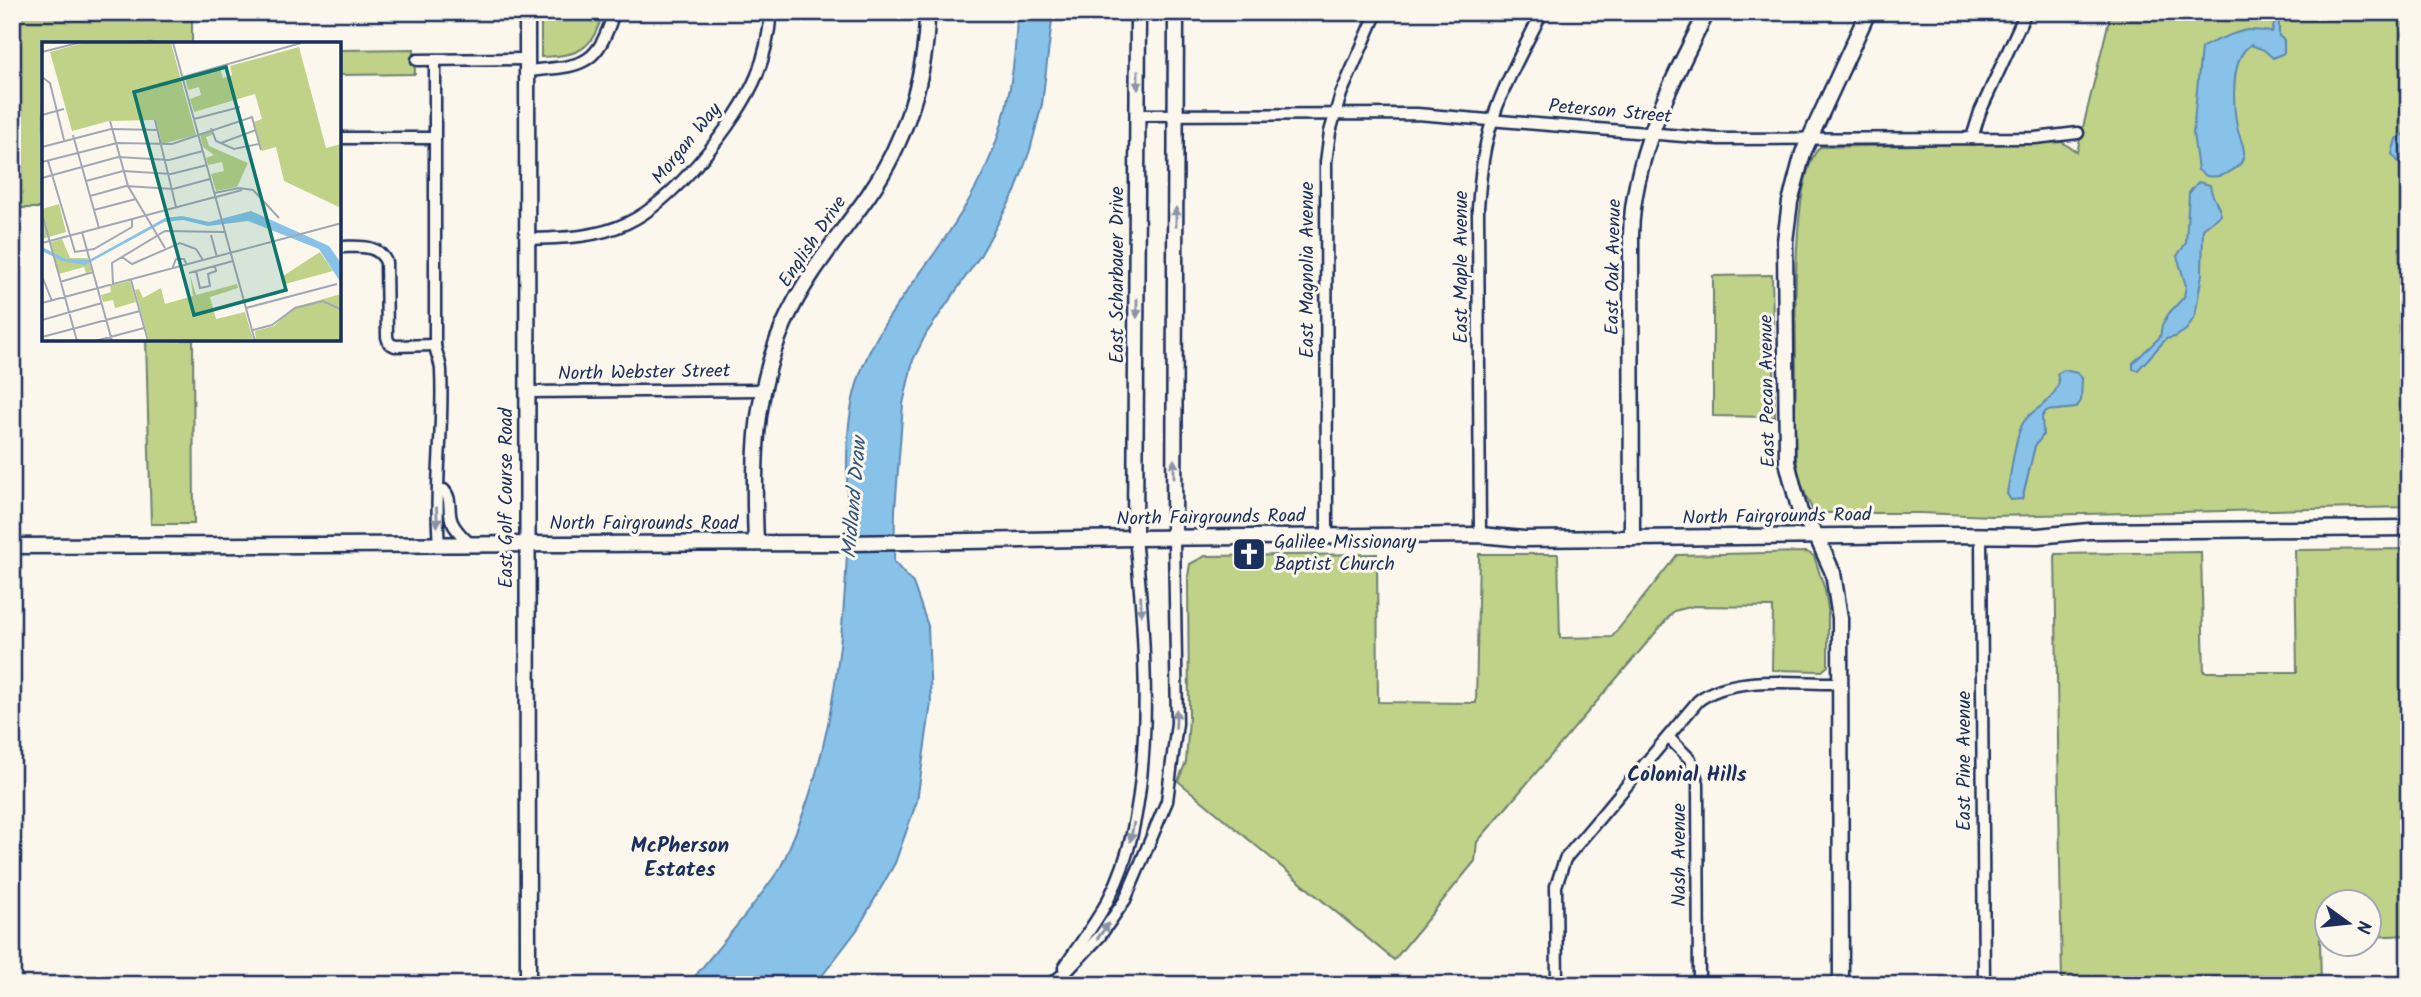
<svg xmlns="http://www.w3.org/2000/svg" width="2421" height="997" font-family="Kalam,sans-serif">
<style>
.green{fill:#bfd287;stroke:#6d8072;stroke-width:2}
.water{fill:#89c2e8;stroke:#5d87b1;stroke-width:2}
.lines{fill:none;stroke-linecap:round;stroke-linejoin:round}
.street-casing{stroke:#1b2f5e;stroke-width:15}
.secondary-casing{stroke:#1b2f5e;stroke-width:19}
.street{stroke:#fbf7ec;stroke-width:10}
.secondary{stroke:#fbf7ec;stroke-width:14}
.oneway{fill:#8b93a5}
.labels{text-anchor:middle;dominant-baseline:central;stroke-width:6;stroke-linejoin:round;paint-order:stroke}
.street-label{font-size:19px;fill:#1b2f5e;stroke:#fbf7ec}
.poi-label{font-size:19px;fill:#1b2f5e;stroke:#fbf7ec;text-anchor:start}
.water-label{font-size:21px;font-style:italic;fill:#365480;stroke:#fbf7ec}
.neighbourhood-label{font-size:21px;font-weight:bold;fill:#1b2f5e;stroke:#fbf7ec}
.inset-road{fill:none;stroke:#a1a7b3;stroke-width:2}
.view{fill:#0f766e;fill-opacity:0.15;stroke:#0f766e;stroke-width:3.5}
.inset-edge{fill:none;stroke:#1b2f5e;stroke-width:3.5}
</style>
<rect width="100%" height="100%" fill="#fbf7ec"/>
<filter id="ink" filterUnits="userSpaceOnUse"><feTurbulence type="fractalNoise" baseFrequency=".0143" numOctaves="2"/><feDisplacementMap in="SourceGraphic" scale="14" xChannelSelector="R" yChannelSelector="G"/><feConvolveMatrix kernelMatrix="1 2 1 2 8 2 1 2 1" color-interpolation-filters="sRGB"/></filter>
<g filter="url(#ink)">
<g class="green">
<polygon points="12,12 192,12 192,44 44,44 44,208 12,208"/>
<path d="M541 12H603C593 50 579 56 541 57Z"/>
<path d="M2111 12H2409V507L1991 516 1921 513H1814C1805 496 1798 478 1796 458 1793 428 1796 397 1796 367 1796 322 1790 177 1820 147L2062 142 2077 152Z"/>
<polygon points="414,49 415,74 340,75 340,50"/>
<polygon points="1772,275 1775,417 1713,416 1713,276"/>
<polygon points="146,340 193,340 194,524 151,524"/>
<polygon points="2409,549 2409,935 2369,937 2368,902 2326,902 2326,938 2320,939 2321,985 2062,985 2055,554 2201,552 2204,672 2297,672 2295,550"/>
<polygon points="1807,552 1814,556 1825,590 1828,609 1828,666 1822,671 1772,670 1773,607 1694,606 1674,611 1477,842 1475,861 1394,960 1178,781 1186,762 1189,718 1188,576 1190,564 1205,556 1377,554 1378,702 1476,703 1479,554 1558,554 1560,638 1612,637 1677,555"/>
</g>
<g class="water">
<path d="M1017 12H1053L1042 104 1030 150 1015 192 980 256 926 334 913 360 903 404 895 510 894 562 913 583 928 626 931 703 917 801 895 863 857 930 815 985H688C718 947 753 909 780 868 786 858 790 845 795 834 831 750 843 646 847 554 850 496 840 437 858 380 873 333 906 293 934 254 956 223 978 188 992 153 1009 110 1016 58 1017 12Z"/>
<path d="M2268 12H2282L2279 16V36L2284 40V53L2273 58 2264 50 2251 45C2230 56 2233 106 2237 126 2238 135 2244 144 2244 152 2245 168 2221 179 2207 176 2204 175 2201 172 2198 170L2193 133 2201 48C2209 43 2240 30 2249 30 2256 30 2264 31 2272 32L2275 20Z"/>
<polygon points="2409,131 2409,172 2404,169 2392,154 2396,139"/>
<path d="M2198 182 2210 185C2212 201 2219 202 2221 215L2203 229 2202 274 2195 316 2186 330 2175 337 2166 339 2138 370 2133 369V363L2160 337 2162 325 2169 313 2184 297 2186 286 2177 256 2186 243 2189 193Z"/>
<path d="M2064 370 2077 373 2082 378 2081 401 2076 408 2046 411 2042 417 2043 435 2035 446 2023 496 2022 499 2011 500 2007 494 2008 487C2012 470 2014 443 2021 427 2030 407 2051 408 2059 382L2057 374Z"/>
</g>
<g class="lines">
<g class="street-casing">
<g id="street">
<polyline points="417,60 527,59"/>
<path d="M435 60V345C436 354 441 362 441 371 444 429 434 487 439 545"/>
<path d="M527 71C581 65 596 70 614 12"/>
<polyline points="1138,115 1417,114 1719,139 2035,138 2078,133"/>
<polyline points="340,138 435,138"/>
<polyline points="1972,138 1980,112 2026,12"/>
<path d="M527 239C561 238 596 238 627 223 673 202 738 122 757 75 765 55 769 34 771 12"/>
<path d="M340 247C357 247 378 243 386 262L387 337 389 343 395 346 435 345"/>
<polyline points="526,392 762,390"/>
<path d="M439 490H444C453 500 447 511 452 522 456 531 464 538 470 544"/>
<path d="M1480 535 1478 208C1480 183 1482 157 1489 132 1500 90 1523 51 1542 12"/>
<polyline points="1327,536 1326,162 1330,132 1341,94 1377,12"/>
<polyline points="1981,536 1984,985"/>
<polyline points="1668,737 1690,759 1698,783 1699,985"/>
<path d="M1064 968C1079 944 1098 921 1110 896 1158 805 1146 639 1135 538"/>
<polyline points="1050,985 1068,970 1100,936 1125,900 1167,801 1177,723 1174,538"/>
<path d="M1557 985 1556 886 1565 859 1698 701C1731 674 1795 684 1840 683"/>
</g>
</g>
<g class="secondary-casing">
<g id="secondary">
<polyline points="527,12 528,985"/>
<polyline points="1135,538 1138,12"/>
<polyline points="1174,538 1176,12"/>
<path d="M1632 538 1631 235C1633 155 1671 83 1707 12"/>
<path d="M756 543C753 468 753 394 784 324 806 274 837 240 868 196 904 144 927 76 927 12"/>
<polyline points="12,546 848,543 1135,538 1480,535 1524,539 1940,535 2038,536 2089,531 2409,528"/>
<polyline points="1841,985 1840,618 1833,573 1816,535 1800,512 1787,462 1785,241 1790,202 1803,153 1868,12"/>
</g>
</g>
<use href="#street" class="street"/>
<use href="#secondary" class="secondary"/>
</g>
<defs><path id="oneway-solid" d="M-6-.8H1V-3.2L6.5 0L1 3.2V.8H-6Z" transform="scale(1.75)"/></defs>
<g class="oneway">
<use href="#oneway-solid" transform="translate(1138 80) rotate(90)"/>
<use href="#oneway-solid" transform="translate(1176 217) rotate(-90)"/>
<use href="#oneway-solid" transform="translate(1137 308) rotate(90)"/>
<use href="#oneway-solid" transform="translate(1174 469) rotate(-90)"/>
<use href="#oneway-solid" transform="translate(437 517) rotate(87)"/>
<use href="#oneway-solid" transform="translate(1141 606) rotate(88)"/>
<use href="#oneway-solid" transform="translate(1176 719) rotate(-88)"/>
<use href="#oneway-solid" transform="translate(1132 832) rotate(101)"/>
<use href="#oneway-solid" transform="translate(1103 931) rotate(-53)"/>
</g>
</g>
<defs>
<g id="church-square" transform="scale(1.75)"><rect x="-9" y="-9" width="18" height="18" rx="4" fill="#1b2f5e" stroke="#fbf7ec"/><path d="M-1.2-6h2.4v3.5h3.3v2.4h-3.3V6h-2.4V-.1h-3.3v-2.4h3.3Z" fill="#fff"/></g>
</defs>
<g fill-rule="evenodd">
<use href="#church-square" x="1249" y="554"/>
</g>
<g class="labels">
<g class="street-label">
<text transform="translate(1610 112) rotate(5)">Peterson Street</text>
<text transform="translate(687 144) rotate(-51)">Morgan Way</text>
<text transform="translate(813 242) rotate(-56)">English Drive</text>
<text transform="translate(1462 267) rotate(-90)">East Maple Avenue</text>
<text transform="translate(1614 267) rotate(-89)">East Oak Avenue</text>
<text transform="translate(1308 270) rotate(-90)">East Magnolia Avenue</text>
<text transform="translate(1118 275) rotate(-90)">East Scharbauer Drive</text>
<text transform="translate(644 373) rotate(-1)">North Webster Street</text>
<text transform="translate(1768 391) rotate(-91)">East Pecan Avenue</text>
<text transform="translate(507 498) rotate(-90)">East Golf Course Road</text>
<text transform="translate(1777 517) rotate(-1)">North Fairgrounds Road</text>
<text transform="translate(1211 518) rotate(-1)">North Fairgrounds Road</text>
<text x="644" y="524">North Fairgrounds Road</text>
<text transform="translate(1965 761) rotate(-90)">East Pine Avenue</text>
<text transform="translate(1680 855) rotate(-90)">Nash Avenue</text>
</g>
<g class="poi-label">
<text x="1274" y="543">Galilee Missionary<tspan x="1274" dy="22">Baptist Church</tspan></text>
</g>
<g class="water-label">
<text transform="translate(855 498) rotate(-85)">Midland Draw</text>
</g>
<g class="neighbourhood-label">
<text x="1687" y="775">Colonial Hills</text>
<text x="680" y="846">McPherson<tspan x="680" dy="24">Estates</tspan></text>
</g>
</g>
<g transform="translate(42 42)">
<rect width="299" height="299" fill="#fbf7ec"/>
<path d="M41 1H129L154 93 120 102 114 78 67 79 30 89 8 10ZM257 5 284 106 299 102V166L242 139 234 105 220 109 212 80 220 77 213 52 152 70 148 57 159 53 157 45 146 48 143 36 178 26 181 36 190 33 188 24ZM169 88 170 93 164 95 167 104 206 121 195 145 174 149 169 132 182 129 180 120 166 123 164 116 172 113 161 105 158 92ZM17 162 24 190 0 197V167ZM20 197 28 216H46L50 229 44 231 42 225 17 232 9 200ZM278 210 291 229 243 242 241 234ZM148 233 154 253 195 242 196 246 168 255 174 277 203 270 211 297 107 299 93 248 97 247 101 256 119 246 123 262 151 254ZM88 239 94 260 73 266 71 258 61 260 59 253 69 250 68 244ZM299 252V299H214L213 289 232 284 253 265Z" fill="#bfd287"/>
<path d="M209 169 287 204 299 221V241L277 207 206 179 166 184 141 178 122 180 43 223 20 219 0 209V205L24 217 47 218 123 176 140 174 167 180Z" fill="#89c2e8"/>
<path class="inset-road" d="M131 1 213 299M0 10 36 1M0 35 8 41 22 98M141 35 259 1M0 73 22 67M152 77 198 65M113 78 134 165M68 79 86 144 123 206M169 86 174 99 192 107 217 102M31 93 57 186M179 101 214 88M0 105 69 87 116 88M6 119 33 210 52 207 90 185V177M0 120 75 101 130 102 210 75 219 108M0 136 76 115 127 118 161 109M44 139 81 129 129 132 165 123M172 151 197 146 211 148 237 176M48 154 84 144 131 147 168 137M174 155 200 148M52 168 94 157M1 175 35 299M40 190 70 299M169 193 175 215M0 201 173 155M80 215 90 222 138 201 154 207 161 218M130 227 134 217H142L145 223M154 229 158 246 168 244 166 232 174 229 173 224M147 231 191 219M0 234 10 259M89 238 106 299M18 240 51 230M71 242 70 221 123 189 182 190M0 261 300 181M204 266 295 242M0 278 60 261M211 288 230 283 253 266 281 259 300 268M0 295 98 269M53 299 102 286"/>
<path class="view" d="M184 25 244 248 152 273 92 50Z"/>
<rect width="299" height="299" class="inset-edge"/>
</g>
<rect width="2421" height="997" fill="none" stroke="#fbf7ec" stroke-width="42"/>
<rect x="21" y="21" width="2379" height="955" fill="none" stroke="#1b2f5e" stroke-width="2.5" filter="url(#ink)"/>
<g transform="translate(2348 923) rotate(105)"><circle r="33" fill="#fbf7ec" stroke="#a1a7b3" stroke-width="2"/>
<path d="M0-5L12 26L0 18L-12 26Z" fill="#1b2f5e"/>
<text y="-10" font-size="19" font-weight="bold" text-anchor="middle" fill="#1b2f5e">N</text>
</g>
</svg>
